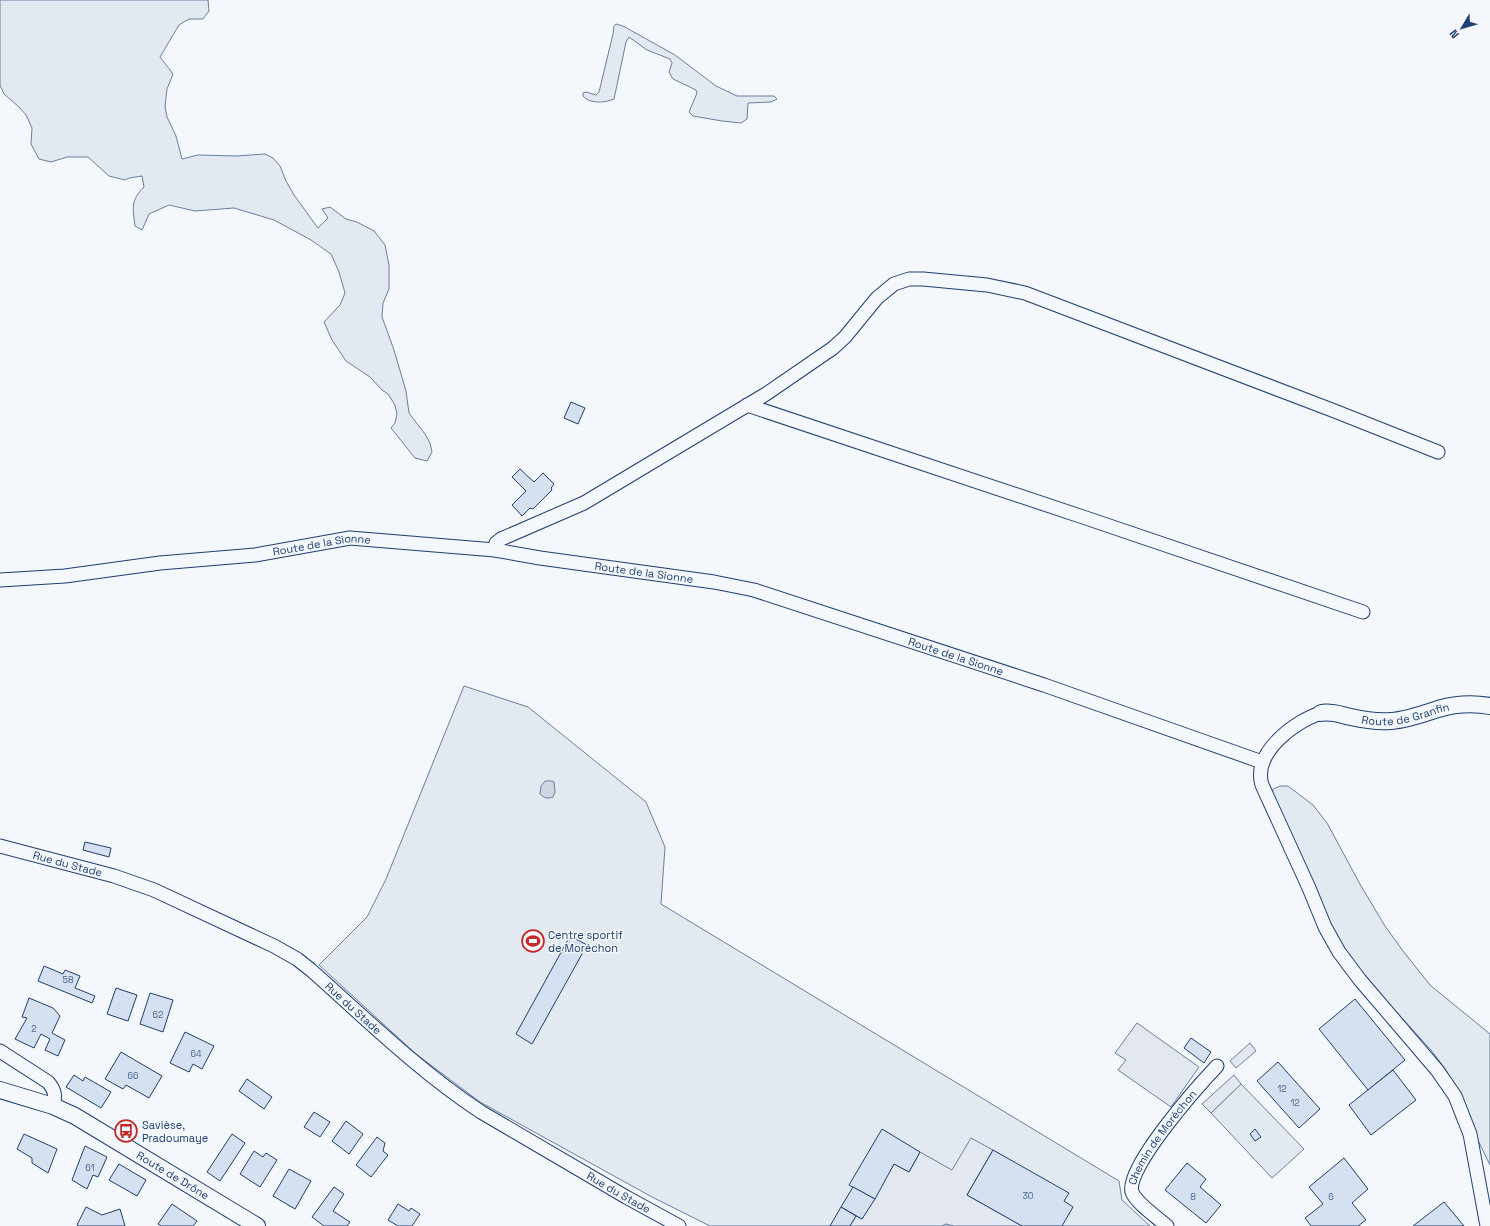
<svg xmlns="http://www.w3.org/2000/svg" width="1490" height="1226" font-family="'Space Grotesk',sans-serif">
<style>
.green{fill:#e3e9f0;stroke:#687fa3}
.parking{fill:#e3e8f0;stroke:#687fa3}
.water{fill:#cfd7e4;stroke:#687fa3}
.building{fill:#d5e0f0;stroke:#1d3f73}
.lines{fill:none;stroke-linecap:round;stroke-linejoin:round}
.minor-casing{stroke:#1d3f73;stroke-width:15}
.tertiary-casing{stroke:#1d3f73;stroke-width:18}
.minor{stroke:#f4f7fb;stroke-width:13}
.tertiary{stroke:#f4f7fb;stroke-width:16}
.labels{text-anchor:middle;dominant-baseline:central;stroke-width:3;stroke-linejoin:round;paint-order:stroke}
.number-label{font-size:9px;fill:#4b6792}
.street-label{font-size:11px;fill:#1d3f73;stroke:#f4f7fb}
.poi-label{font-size:11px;fill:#1d3f73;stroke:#f4f7fb;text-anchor:start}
</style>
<rect width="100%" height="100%" fill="#f4f7fb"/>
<g class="green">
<path d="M0 0H208L209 11 203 19H189L179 25 160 57 173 74 167 89 165 106 167 117 176 136 182 159 198 155 237 156 265 154 273 158 280 166 286 181 294 195 318 228 328 218 322 209 330 207 346 219 357 222 374 231 385 245 389 265V289L383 303 382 317 394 350 406 391 409 413 425 434 430 443 432 452 427 461 415 458 391 428 395 423 397 414 395 405 388 394 382 390 370 377 346 361 332 340 324 322 340 305 345 293 339 272 331 254 311 240 274 220 234 208 195 211 169 205 149 214 142 230 135 226C133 208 130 201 144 187L142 176 129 178 125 180 109 176 88 157H67L51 162 39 159 31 144 32 128 26 115 19 107 4 94 0 85Z"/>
<path d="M616 24 623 26 675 55 716 86 737 96H774L777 99 771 102 748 103 747 119 741 123 722 121 693 116 689 112 697 93 696 90 673 79 669 72 672 63 670 59 647 50 629 37 626 42 614 99C605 103 589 104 583 96V93L586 92 596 95 599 92 613 34 614 26Z"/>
<polygon points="464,686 528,707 646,802 665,847 661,904 1119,1181 1122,1200 1150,1226 710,1226 652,1197 480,1102 416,1054 319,965 367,917 386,879"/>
<polygon points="1280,786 1288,786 1313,805 1327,823 1361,886 1385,926 1403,951 1430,985 1490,1034 1490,1165 1473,1130 1457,1090 1446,1070 1431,1050 1360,972 1345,952 1327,918 1317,890 1297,846 1272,797 1273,789"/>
<polygon points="1241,1084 1304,1149 1272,1178 1211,1113"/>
</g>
<g class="parking">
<polygon points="1137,1023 1199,1067 1171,1107 1118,1070 1126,1060 1115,1053"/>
<polygon points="1250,1043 1256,1051 1236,1068 1230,1061"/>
<polygon points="1234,1075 1241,1084 1211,1113 1202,1104"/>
<polygon points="971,1138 993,1150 967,1195 1022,1226 954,1226 946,1224 942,1226 850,1226 856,1216 862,1219 894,1164 909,1172 920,1152 952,1170"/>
</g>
<path class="water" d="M545 781H552L554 782 555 792 553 797C547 799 544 798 540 794L541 786Z"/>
<g class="building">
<polygon points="571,402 585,408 578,424 564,418"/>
<polygon points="520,469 534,482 543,473 554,484 551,488 552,490 533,509 530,508 522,516 512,505 526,491 512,477"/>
<polygon points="85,842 111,848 109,857 83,850"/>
<polygon points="570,936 587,945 532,1044 516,1034"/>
<polygon points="44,966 63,974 65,970 80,976 75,988 95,996 92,1003 38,981"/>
<polygon points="116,988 137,995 128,1021 107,1014"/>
<polygon points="150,993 173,1000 163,1032 140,1024"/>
<polygon points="29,998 53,1008 60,1016 52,1033 65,1040 58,1056 45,1050 50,1039 41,1034 34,1048 15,1039 27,1018 22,1017"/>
<polygon points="1355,999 1405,1060 1368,1090 1319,1029"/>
<polygon points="185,1032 214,1046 202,1069 193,1064 189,1072 170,1063"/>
<polygon points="1191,1038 1211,1052 1204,1063 1184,1048"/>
<polygon points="121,1052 162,1076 149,1098 126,1085 123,1089 105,1079"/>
<polygon points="1278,1062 1320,1109 1299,1128 1257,1081"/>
<polygon points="1393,1070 1416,1100 1371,1135 1349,1105"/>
<polygon points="74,1075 83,1081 85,1077 111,1092 101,1108 66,1087"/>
<polygon points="247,1079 272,1097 264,1109 239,1091"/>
<polygon points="314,1112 330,1122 320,1137 304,1127"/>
<polygon points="346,1121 363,1134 349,1154 332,1141"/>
<polygon points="882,1129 920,1152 909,1172 894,1164 875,1199 849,1185"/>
<polygon points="1255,1129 1261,1137 1255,1141 1250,1134"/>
<polygon points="24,1134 57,1149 48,1173 32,1163 32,1158 17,1149"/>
<polygon points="232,1134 245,1143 220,1181 207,1172"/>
<polygon points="377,1137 385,1143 383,1151 388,1155 371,1177 356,1165"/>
<polygon points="85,1146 107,1157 98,1177 93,1175 87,1189 72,1180"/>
<polygon points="993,1150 1069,1193 1064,1201 1073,1207 1062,1226 1022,1226 967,1195"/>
<polygon points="254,1151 263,1157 266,1153 277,1160 260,1187 240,1174"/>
<polygon points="1344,1158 1368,1189 1352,1203 1366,1220 1358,1226 1311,1226 1305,1218 1323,1204 1309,1187"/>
<polygon points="1187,1163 1206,1179 1200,1187 1221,1205 1206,1223 1165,1190"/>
<polygon points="119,1164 146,1180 137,1196 109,1180"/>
<polygon points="289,1169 311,1181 295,1209 273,1196"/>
<polygon points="334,1187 344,1194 333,1211 350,1222 347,1226 324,1226 312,1217"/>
<polygon points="853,1187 875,1199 862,1219 841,1207"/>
<polygon points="1444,1202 1464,1226 1413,1226"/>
<polygon points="172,1204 197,1221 193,1226 161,1226 158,1224"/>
<polygon points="398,1204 409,1211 411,1208 420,1214 412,1226 398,1226 388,1220"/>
<polygon points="86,1207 102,1215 120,1209 125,1226 79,1226 77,1225"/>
<polygon points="841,1207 856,1216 850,1226 830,1226"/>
</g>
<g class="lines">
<g class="minor-casing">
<g id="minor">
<polyline points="747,405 1083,517 1363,612"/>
<polyline points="495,550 496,543 501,539 584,503 766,394 833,348 845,337 877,298 894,284 909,279 923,279 987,285 1025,293 1332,410 1438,452"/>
<path id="s1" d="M0 580 65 576 160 563 255 555 350 538 495 550 540 558 714 582 754 590 1044 685 1262 762"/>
<path d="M1321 713C1295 721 1252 753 1262 785L1309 888 1325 927 1339 952 1360 980 1437 1070 1455 1096 1470 1134 1487 1226"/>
<path id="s2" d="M0 846 114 876 154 890 274 946 297 959 311 970C366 1019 419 1071 481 1112L626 1197 679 1226"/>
<path d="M0 1051 48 1082C55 1090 56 1096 53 1106"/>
<path id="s3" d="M1167 1226C1158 1218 1136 1203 1132 1192 1125 1168 1199 1085 1217 1066"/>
</g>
</g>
<g class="tertiary-casing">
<g id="tertiary">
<path id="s4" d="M1321 713C1332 711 1341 715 1351 717 1364 720 1378 722 1391 721 1407 720 1423 714 1438 709 1455 704 1473 703 1490 706"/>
<path id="s5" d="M0 1090 53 1106 75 1116 257 1226"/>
</g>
</g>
<use href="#minor" class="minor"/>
<use href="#tertiary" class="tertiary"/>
</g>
<defs>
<g id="stadium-ring" transform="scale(1.15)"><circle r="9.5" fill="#f4f7fb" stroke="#c62828" stroke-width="1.5"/><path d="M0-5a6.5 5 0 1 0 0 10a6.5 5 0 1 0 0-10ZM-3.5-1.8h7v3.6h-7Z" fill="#c62828"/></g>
<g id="bus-ring" transform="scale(1.15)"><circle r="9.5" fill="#f4f7fb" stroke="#c62828" stroke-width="1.5"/><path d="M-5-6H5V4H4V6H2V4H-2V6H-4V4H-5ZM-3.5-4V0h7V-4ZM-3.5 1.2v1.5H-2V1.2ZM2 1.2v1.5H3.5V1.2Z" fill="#c62828"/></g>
</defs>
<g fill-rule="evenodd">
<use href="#stadium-ring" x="533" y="941"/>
<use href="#bus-ring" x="126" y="1131"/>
</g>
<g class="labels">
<g class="number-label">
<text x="68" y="980">58</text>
<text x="158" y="1015">62</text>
<text x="34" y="1029">2</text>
<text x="196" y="1054">64</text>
<text x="133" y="1076">66</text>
<text x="1282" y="1089">12</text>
<text x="1295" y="1103">12</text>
<text x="90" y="1168">61</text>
<text x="1028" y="1196">30</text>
<text x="1193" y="1197">8</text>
<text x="1331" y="1197">6</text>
</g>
<g class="street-label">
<text stroke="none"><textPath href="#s1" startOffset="324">Route de la Sionne</textPath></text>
<text stroke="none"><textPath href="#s1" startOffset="649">Route de la Sionne</textPath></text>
<text stroke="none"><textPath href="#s1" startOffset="973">Route de la Sionne</textPath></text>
<text stroke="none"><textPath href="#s4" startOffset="86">Route de Granfin</textPath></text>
<text stroke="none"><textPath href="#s2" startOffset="70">Rue du Stade</textPath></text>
<text stroke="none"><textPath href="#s2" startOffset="394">Rue du Stade</textPath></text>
<text stroke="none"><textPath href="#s3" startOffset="113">Chemin de Moréchon</textPath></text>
<text stroke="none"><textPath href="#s5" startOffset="194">Route de Drône</textPath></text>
<text stroke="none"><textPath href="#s2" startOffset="718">Rue du Stade</textPath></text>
</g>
<g class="poi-label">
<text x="548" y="935">Centre sportif<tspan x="548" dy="13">de Moréchon</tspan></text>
<text x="142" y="1125">Savièse,<tspan x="142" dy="13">Pradoumaye</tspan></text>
</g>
</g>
<g transform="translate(1462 28) rotate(232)" stroke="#f4f7fb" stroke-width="3" paint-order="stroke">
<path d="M0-3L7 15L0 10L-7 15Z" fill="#1d3f73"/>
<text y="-6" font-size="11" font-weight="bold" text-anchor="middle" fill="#1d3f73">N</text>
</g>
</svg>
